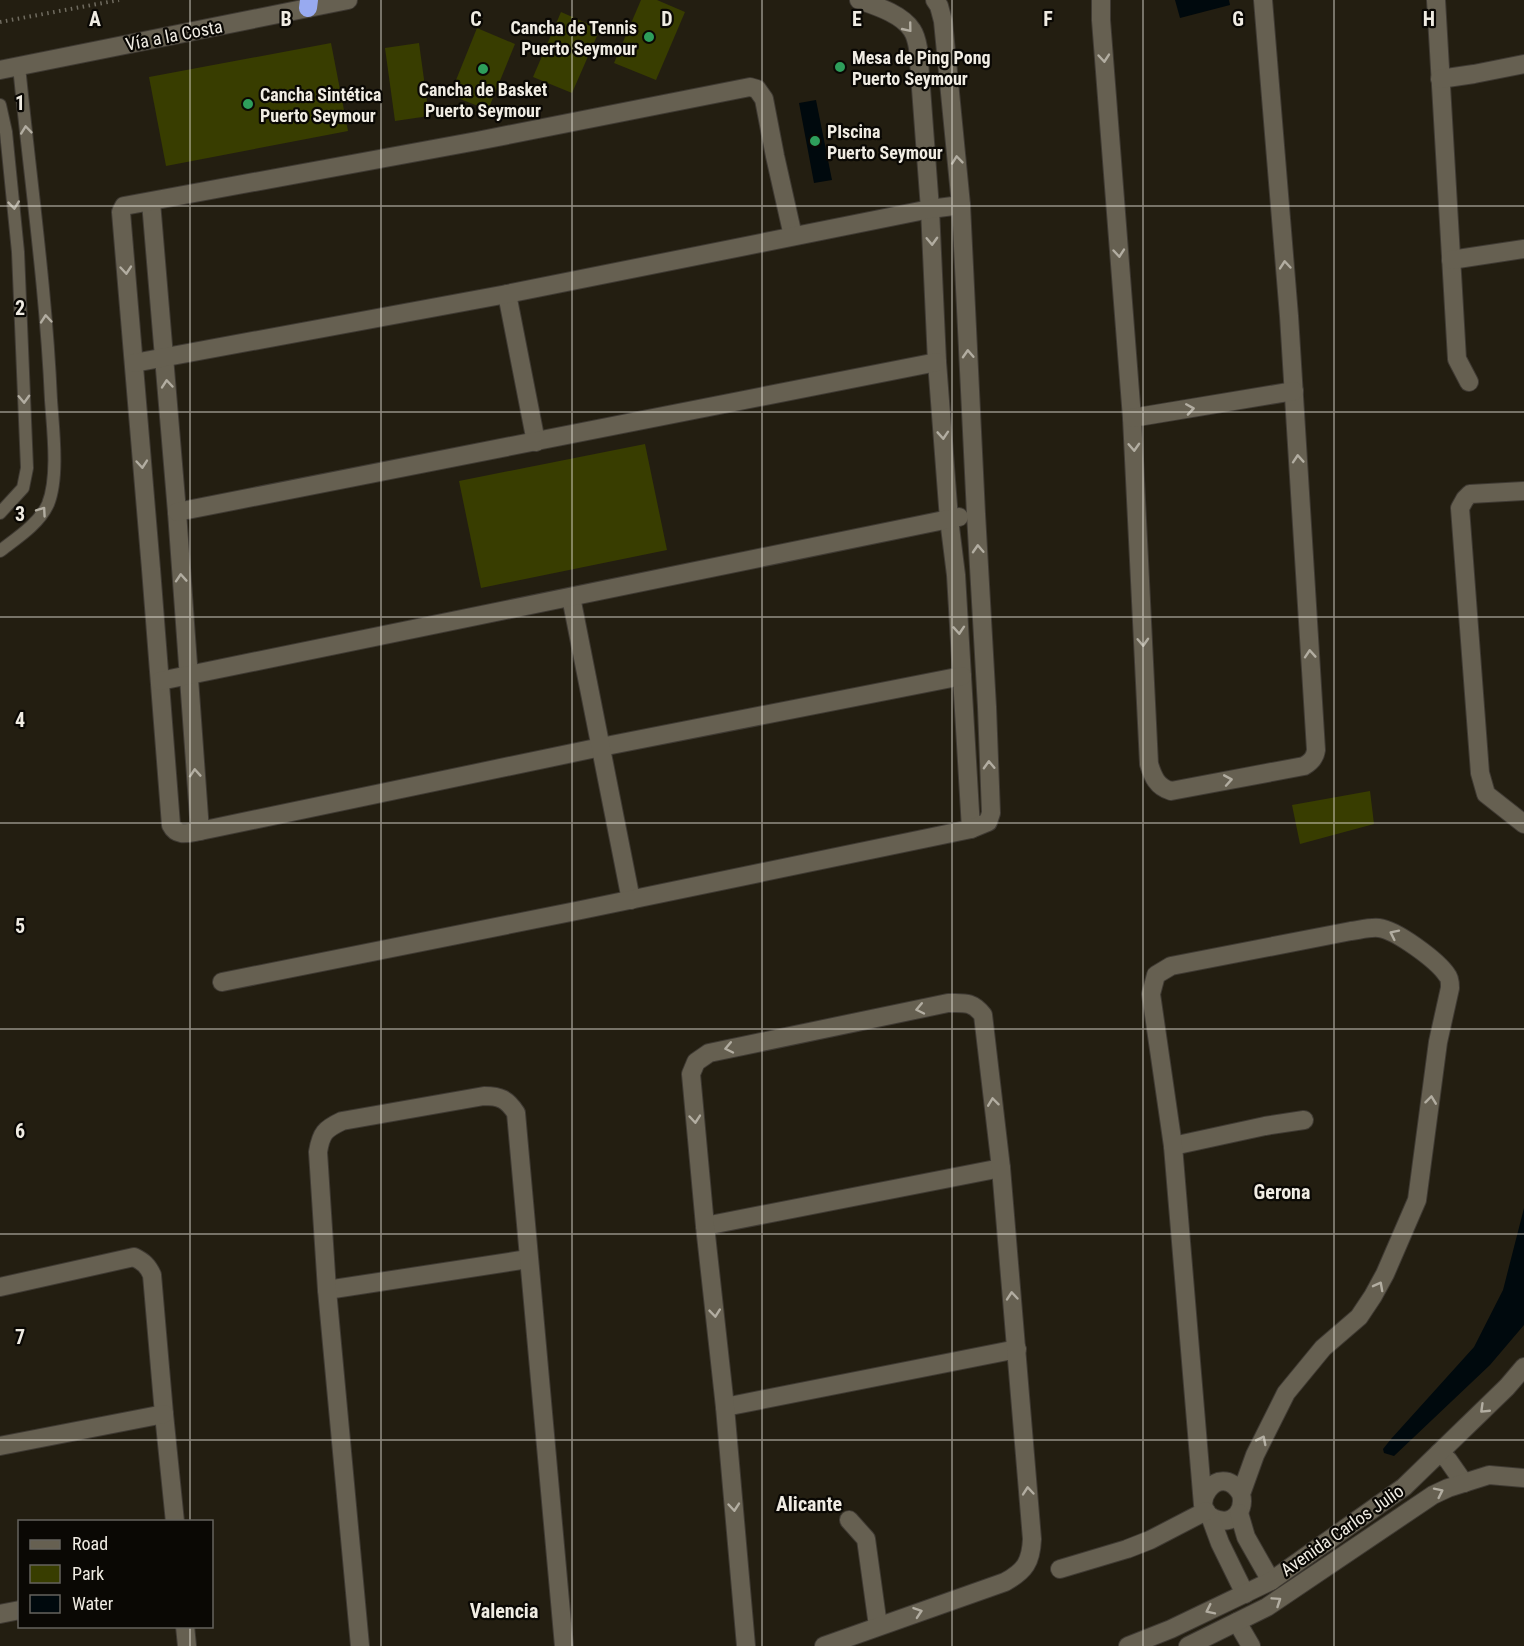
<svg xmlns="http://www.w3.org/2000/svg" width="1524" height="1646" font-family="'Roboto Condensed',sans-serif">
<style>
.green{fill:#383d00}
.water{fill:#00090d}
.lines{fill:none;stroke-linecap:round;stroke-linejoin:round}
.lane-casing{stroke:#3f3a33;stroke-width:14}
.street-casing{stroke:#3f3a33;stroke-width:20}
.secondary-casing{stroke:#3f3a33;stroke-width:20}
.highway-casing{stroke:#3f3a33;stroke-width:20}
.path{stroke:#706c60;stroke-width:4;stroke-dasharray:1.5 4.5;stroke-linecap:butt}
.lane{stroke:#666051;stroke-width:12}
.street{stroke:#666051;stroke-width:18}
.secondary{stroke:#666051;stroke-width:18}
.highway{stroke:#98aaf0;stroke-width:18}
.oneway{stroke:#b2ada1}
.grid{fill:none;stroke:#f0ece3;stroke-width:1.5;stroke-opacity:0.55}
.leisure-dot{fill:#2e9e5b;stroke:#0a0804;stroke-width:2}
.labels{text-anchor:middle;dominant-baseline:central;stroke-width:4.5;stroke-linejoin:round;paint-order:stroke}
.poi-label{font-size:18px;font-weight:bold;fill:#f0ece3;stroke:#0a0804;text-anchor:start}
.street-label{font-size:18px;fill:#f0ece3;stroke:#0a0804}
.neighbourhood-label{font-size:20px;font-weight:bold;fill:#f0ece3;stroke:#0a0804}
.grid-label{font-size:20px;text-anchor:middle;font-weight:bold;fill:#f0ece3;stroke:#0a0804;stroke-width:4.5;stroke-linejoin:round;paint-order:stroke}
</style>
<rect width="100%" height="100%" fill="#231e11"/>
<g class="green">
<polygon points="641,0 657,0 685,12 656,80 614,63"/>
<polygon points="561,12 600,29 572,93 533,77"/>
<polygon points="477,28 515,44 488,110 450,95"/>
<polygon points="331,43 348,131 166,166 149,77"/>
<polygon points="419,43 429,116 395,121 385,48"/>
<polygon points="645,444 667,550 481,588 459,481"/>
<polygon points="1370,791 1374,824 1300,844 1292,805"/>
</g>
<g class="water">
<polygon points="1175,0 1229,0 1230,5 1180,18"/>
<polygon points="816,100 832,180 814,183 799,103"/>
<polygon points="1524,1208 1524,1325 1490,1365 1394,1456 1384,1453 1383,1449 1391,1439 1474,1347 1503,1290"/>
</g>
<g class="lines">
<g class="lane-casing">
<g id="lane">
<polyline points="0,105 6,132 18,252 27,468 23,488 0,513"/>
<path d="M0 551C17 538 39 524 48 504 59 477 53 429 51 400 46 288 30 177 19 66"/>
</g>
</g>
<g class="street-casing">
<g id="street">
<path d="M859 0C876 6 902 14 912 30 916 36 917 42 918 48L930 209 937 362 949 519 956 575 971 829"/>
<path d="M1101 0V20L1132 418 1149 764C1153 777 1157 787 1171 791L1304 766C1311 762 1315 758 1316 750L1289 316 1263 0"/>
<polyline points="1436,0 1457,359 1469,382"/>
<polyline points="1440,79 1474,74 1524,64"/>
<polyline points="151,202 177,512 200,831"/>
<path d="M793 236 775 156 764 99 757 89 750 87 477 141 124 206 121 212 151 569 171 825C177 837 188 833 200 831L601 747 962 676"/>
<polyline points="1451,260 1524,249"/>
<polyline points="507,294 536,442"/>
<polyline points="134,363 507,294 930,209 961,205"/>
<polyline points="1132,418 1294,391"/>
<polyline points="1524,491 1470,494 1465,499 1460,508 1480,773 1486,794 1524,824"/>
<polyline points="177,512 937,362"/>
<polyline points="571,597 631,900"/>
<polyline points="160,681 959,517"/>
<polyline points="222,982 581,910 971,829 988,822 991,813 987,707 976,514 961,205 943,21 939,6 935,0"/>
<polyline points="1173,1146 1265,1126 1304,1120"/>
<polyline points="705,1226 1001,1168"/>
<path d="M0 1287 134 1257C144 1262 148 1266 152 1275L164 1414 175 1522"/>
<polyline points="327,1290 528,1259"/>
<polyline points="725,1407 1017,1349"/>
<polyline points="0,1446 164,1414"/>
<polyline points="1439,1453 1448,1460 1464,1483"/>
<path d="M1203 1505 1173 1146 1151 994 1156 975 1171 966 1351 931C1359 930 1370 927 1379 928 1396 930 1437 960 1447 975 1450 978 1450 984 1450 988L1438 1042 1417 1200 1385 1274 1373 1296 1359 1317 1323 1348 1286 1393 1255 1455 1241 1494C1245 1509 1235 1524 1219 1520 1182 1512 1219 1457 1241 1494"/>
<polyline points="1239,1513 1246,1537 1271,1581"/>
<polyline points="1210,1516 1220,1543 1245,1594"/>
<polyline points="849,1520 866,1539 878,1626"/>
<polyline points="1060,1569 1127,1549 1150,1540 1206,1511"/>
<polyline points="0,1614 20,1610"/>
<polyline points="1237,1622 1251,1646"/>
<polyline points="185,1626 187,1646"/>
<path d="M360 1646 327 1290 318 1152C321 1133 325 1129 342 1121L484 1096C500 1096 507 1099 516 1113L564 1646"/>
<path d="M746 1646 725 1407 705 1226 691 1074 696 1062 709 1053 948 1003C964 1003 972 1001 983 1015L1001 1168 1032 1539C1031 1562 1025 1571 1005 1582L824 1646"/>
<polyline points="1128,1646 1171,1629 1271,1581 1404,1487 1507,1387 1524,1367"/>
<polyline points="1188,1646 1267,1607 1433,1495 1448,1488 1489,1475 1524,1478"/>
</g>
</g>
<g class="secondary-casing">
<polyline id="secondary" points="0,70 348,0"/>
</g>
<g class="highway-casing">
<polyline id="highway" points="308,8 309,0"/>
</g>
<polyline class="path" points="0,22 119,0"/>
<use href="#lane" class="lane"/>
<use href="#street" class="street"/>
<use href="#secondary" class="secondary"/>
<use href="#highway" class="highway"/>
</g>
<defs><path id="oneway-chevron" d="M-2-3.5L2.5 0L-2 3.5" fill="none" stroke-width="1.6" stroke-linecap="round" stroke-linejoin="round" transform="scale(1.5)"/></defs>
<g class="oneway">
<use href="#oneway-chevron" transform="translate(908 28) rotate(51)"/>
<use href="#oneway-chevron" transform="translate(1104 58) rotate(85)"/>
<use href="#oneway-chevron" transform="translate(26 130) rotate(-96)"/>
<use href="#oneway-chevron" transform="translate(957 160) rotate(-96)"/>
<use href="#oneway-chevron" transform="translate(14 205) rotate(84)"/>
<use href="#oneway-chevron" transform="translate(932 241) rotate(88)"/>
<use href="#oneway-chevron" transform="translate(1119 253) rotate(85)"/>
<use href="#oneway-chevron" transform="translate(1285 265) rotate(-95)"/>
<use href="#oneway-chevron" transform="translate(126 270) rotate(85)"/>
<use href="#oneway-chevron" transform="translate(46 319) rotate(-95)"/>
<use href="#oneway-chevron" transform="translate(968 354) rotate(-93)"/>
<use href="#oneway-chevron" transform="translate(167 384) rotate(-95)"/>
<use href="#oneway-chevron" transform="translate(24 399) rotate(88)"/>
<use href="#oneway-chevron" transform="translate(1190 409) rotate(-9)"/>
<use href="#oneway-chevron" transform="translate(943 435) rotate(86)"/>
<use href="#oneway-chevron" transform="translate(1134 447) rotate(87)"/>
<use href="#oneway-chevron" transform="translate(1298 459) rotate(-94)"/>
<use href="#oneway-chevron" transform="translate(142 464) rotate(85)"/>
<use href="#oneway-chevron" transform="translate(42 511) rotate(-55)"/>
<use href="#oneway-chevron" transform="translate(978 549) rotate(-93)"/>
<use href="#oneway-chevron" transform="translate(181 578) rotate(-94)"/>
<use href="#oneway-chevron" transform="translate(959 630) rotate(86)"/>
<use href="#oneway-chevron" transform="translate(1143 642) rotate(87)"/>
<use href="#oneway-chevron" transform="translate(1310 654) rotate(-94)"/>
<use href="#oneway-chevron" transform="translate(989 765) rotate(-92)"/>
<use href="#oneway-chevron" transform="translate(195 773) rotate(-94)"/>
<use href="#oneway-chevron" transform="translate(1228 780) rotate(-10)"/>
<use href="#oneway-chevron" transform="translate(1394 934) rotate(-154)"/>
<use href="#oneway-chevron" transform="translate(920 1009) rotate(168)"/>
<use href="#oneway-chevron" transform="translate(729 1048) rotate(168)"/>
<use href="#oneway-chevron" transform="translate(1431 1100) rotate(-83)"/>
<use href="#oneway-chevron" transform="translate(993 1102) rotate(-97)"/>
<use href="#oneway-chevron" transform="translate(695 1119) rotate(85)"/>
<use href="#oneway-chevron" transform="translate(1379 1286) rotate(-62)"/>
<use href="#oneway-chevron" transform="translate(1012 1296) rotate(-95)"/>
<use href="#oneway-chevron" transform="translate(715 1313) rotate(84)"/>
<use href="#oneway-chevron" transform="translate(1484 1409) rotate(136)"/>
<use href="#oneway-chevron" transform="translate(1262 1440) rotate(-63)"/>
<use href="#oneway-chevron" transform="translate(1028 1491) rotate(-95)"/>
<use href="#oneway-chevron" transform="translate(1439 1492) rotate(-26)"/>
<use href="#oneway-chevron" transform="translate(734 1507) rotate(85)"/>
<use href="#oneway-chevron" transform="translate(1277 1601) rotate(-34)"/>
<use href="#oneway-chevron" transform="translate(1210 1610) rotate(154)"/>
<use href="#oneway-chevron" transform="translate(918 1612) rotate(-19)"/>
</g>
<path class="grid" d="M190 0V1522M381 0V1646M572 0V1646M762 0V1646M952 0V1646M1143 0V1646M1334 0V1646M0 206H1524M0 412H1524M0 617H1524M0 823H1524M0 1029H1524M0 1234H1524M0 1440H1524M190 1626V1646"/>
<g class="leisure-dot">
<circle cx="649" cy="37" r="6"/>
<circle cx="840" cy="67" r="6"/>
<circle cx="483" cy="69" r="6"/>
<circle cx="248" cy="104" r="6"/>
<circle cx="815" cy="141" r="6"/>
</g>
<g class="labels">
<g class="poi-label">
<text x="637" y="27" text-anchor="end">Cancha de Tennis<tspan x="637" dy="21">Puerto Seymour</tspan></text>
<text x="852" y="57">Mesa de Ping Pong<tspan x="852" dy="21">Puerto Seymour</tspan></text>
<text x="483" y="89" text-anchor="middle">Cancha de Basket<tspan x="483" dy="21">Puerto Seymour</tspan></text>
<text x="260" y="94">Cancha Sintética<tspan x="260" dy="21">Puerto Seymour</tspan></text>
<text x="827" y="131">PIscina<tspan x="827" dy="21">Puerto Seymour</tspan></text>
</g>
<g class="street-label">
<text transform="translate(174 35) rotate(-11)">Vía a la Costa</text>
<text transform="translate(1342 1530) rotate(-35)">Avenida Carlos Julio</text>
</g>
<g class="neighbourhood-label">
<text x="1282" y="1192">Gerona</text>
<text x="809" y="1504">Alicante</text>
<text x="504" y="1611">Valencia</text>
</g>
</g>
<g class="grid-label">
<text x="95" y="26">A</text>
<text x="286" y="26">B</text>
<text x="476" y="26">C</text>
<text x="667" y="26">D</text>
<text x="857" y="26">E</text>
<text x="1048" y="26">F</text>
<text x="1238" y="26">G</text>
<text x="1429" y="26">H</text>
<text x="20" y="110">1</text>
<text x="20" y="315">2</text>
<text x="20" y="521">3</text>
<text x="20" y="727">4</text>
<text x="20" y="933">5</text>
<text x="20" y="1138">6</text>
<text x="20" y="1344">7</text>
</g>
<rect x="18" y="1520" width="195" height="108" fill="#0a0804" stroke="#66635d" stroke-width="1.5"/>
<rect x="30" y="1540" width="30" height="9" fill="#666051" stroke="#66635d" stroke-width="1.5"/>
<text x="72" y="1550" font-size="18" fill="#f0ece3">Road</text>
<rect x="30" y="1565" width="30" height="18" fill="#383d00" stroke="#66635d" stroke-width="1.5"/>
<text x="72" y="1580" font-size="18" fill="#f0ece3">Park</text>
<rect x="30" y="1595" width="30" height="18" fill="#00090d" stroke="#66635d" stroke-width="1.5"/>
<text x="72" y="1610" font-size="18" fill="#f0ece3">Water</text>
</svg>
